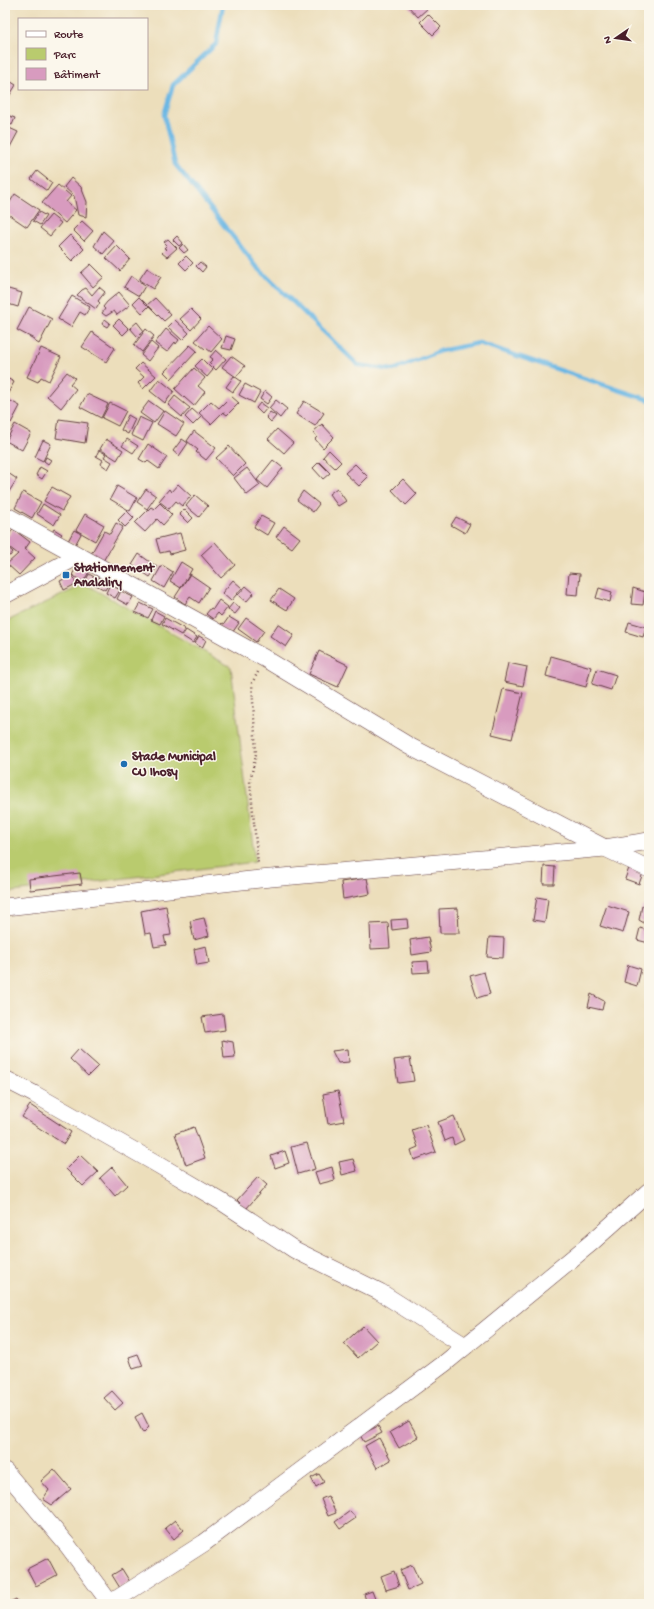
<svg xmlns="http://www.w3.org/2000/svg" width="654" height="1609" font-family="'Gochi Hand',sans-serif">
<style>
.green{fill:#b9cb6e;stroke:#82754c}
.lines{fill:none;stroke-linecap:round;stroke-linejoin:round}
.stream{stroke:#6ab7e4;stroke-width:4.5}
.building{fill:#d89bbf}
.minor-casing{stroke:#623c41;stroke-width:18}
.path{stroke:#623c41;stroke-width:2.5;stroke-dasharray:1 3;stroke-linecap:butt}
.minor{stroke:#fff;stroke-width:17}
.poi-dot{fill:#1f6fb2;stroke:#fbf7ec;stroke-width:1.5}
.labels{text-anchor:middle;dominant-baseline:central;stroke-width:3;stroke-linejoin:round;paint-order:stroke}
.poi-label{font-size:13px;font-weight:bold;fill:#4a1f2b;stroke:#fbf7ec;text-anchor:start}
</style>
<rect width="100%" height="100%" fill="#fbf7ec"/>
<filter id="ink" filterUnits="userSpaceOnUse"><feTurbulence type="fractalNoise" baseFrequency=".025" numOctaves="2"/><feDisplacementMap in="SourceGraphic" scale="8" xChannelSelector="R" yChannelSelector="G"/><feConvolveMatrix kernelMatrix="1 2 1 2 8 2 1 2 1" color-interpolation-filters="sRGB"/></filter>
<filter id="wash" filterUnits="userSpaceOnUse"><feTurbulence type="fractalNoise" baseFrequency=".012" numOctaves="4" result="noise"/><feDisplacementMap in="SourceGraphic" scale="16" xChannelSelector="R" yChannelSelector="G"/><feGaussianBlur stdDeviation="0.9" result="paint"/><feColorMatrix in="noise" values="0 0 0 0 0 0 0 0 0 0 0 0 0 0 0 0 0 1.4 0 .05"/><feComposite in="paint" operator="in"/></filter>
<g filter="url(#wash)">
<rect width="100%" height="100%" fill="#ecdebb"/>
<polygon class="green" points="85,584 231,667 255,862 5,893 5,622"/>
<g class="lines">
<polyline class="stream" points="223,5 216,44 173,85 164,115 175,164 257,267 358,365 393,370 440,351 479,343 649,400"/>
</g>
<g id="blocks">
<g class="building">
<polygon points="409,5 425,5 428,8 418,17 408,6"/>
<polygon points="428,14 441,27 433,35 420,22"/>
<polygon points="5,78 16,85 5,103"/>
<polygon points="7,115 15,118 12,125 5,122"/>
<polygon points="5,126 18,132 10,147 5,154"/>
<polygon points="37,171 52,183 47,191 31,179"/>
<polygon points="71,178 81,187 87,202 86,217 78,215 74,196 64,187"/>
<polygon points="58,185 71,196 66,202 76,210 65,223 42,203"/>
<polygon points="15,194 39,210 27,227 5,212 5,210"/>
<polygon points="39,212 46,216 40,225 33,221"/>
<polygon points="51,215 61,223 50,236 40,228"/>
<polygon points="82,221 93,231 84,241 73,230"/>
<polygon points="103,231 114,241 103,254 94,246"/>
<polygon points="70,235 84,249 72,261 58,247"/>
<polygon points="177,236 183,243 179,246 173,240"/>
<polygon points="168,239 177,248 167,257 162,253 166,249 164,248 167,245 164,242"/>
<polygon points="183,244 188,250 184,253 179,248"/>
<polygon points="117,246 130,259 120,271 106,258"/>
<polygon points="186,256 193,263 186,270 179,263"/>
<polygon points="200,262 206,267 202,272 196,266"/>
<polygon points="91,264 104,277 93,287 81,273"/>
<polygon points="147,268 161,277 153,289 139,280"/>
<polygon points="131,276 145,286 139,296 124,287"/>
<polygon points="99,287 105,292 98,301 100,303 96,309 77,295 82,290 86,288 92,295"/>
<polygon points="5,288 22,293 18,307 5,303"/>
<polygon points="119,292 130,305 117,315 114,311 106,316 102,313 105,309 103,307 107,302"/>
<polygon points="72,296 90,307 85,315 80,312 71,327 58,319"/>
<polygon points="139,297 147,305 155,298 171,315 164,321 149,306 142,313 133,303"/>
<polygon points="29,307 52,319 39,344 34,341 34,339 17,330"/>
<polygon points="191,309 201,319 191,330 180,319"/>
<polygon points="105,319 110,323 107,327 102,324"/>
<polygon points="119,319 129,329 123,335 113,325"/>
<polygon points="175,320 189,333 182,340 168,327"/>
<polygon points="137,322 144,331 137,336 130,328"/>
<polygon points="208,326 222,339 211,352 206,348 205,349 195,341"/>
<polygon points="146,329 154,336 142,352 134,345"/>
<polygon points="166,329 179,340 176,344 175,342 167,352 155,343"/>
<polygon points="92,332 115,348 106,362 82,347"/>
<polygon points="226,336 235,339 231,350 222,348"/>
<polygon points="151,342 158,348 148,361 141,355"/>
<polygon points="190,345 197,351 171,379 164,372"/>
<polygon points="41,348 61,357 49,381 41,377 38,382 27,377"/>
<polygon points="216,350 226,359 216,370 209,363 213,359 210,357"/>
<polygon points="231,356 245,366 236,377 222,367"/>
<polygon points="202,359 213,370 207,377 195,366"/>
<polygon points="141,363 156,376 143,389 138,383 144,377 135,369"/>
<polygon points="194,368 205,378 198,386 205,392 194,406 175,389"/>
<polygon points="67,372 75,378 70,384 76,389 61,408 47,396"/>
<polygon points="234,376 241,381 233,392 226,387"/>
<polygon points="5,377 14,382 6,397 5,396"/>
<polygon points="159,379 174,391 165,403 150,391"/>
<polygon points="245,384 260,392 254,403 239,395"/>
<polygon points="265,391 272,397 267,404 260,399"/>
<polygon points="87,394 108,404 101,418 80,407"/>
<polygon points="175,396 190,408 182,417 168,405"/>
<polygon points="231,396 239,403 227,415 223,412 211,424 199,413 211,401 219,408"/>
<polygon points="5,398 20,406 11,423 5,419"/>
<polygon points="276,400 287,409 280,418 269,408"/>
<polygon points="149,401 163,411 154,423 140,413"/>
<polygon points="304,401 324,413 315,426 296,414"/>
<polygon points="110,403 126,411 118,426 102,418"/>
<polygon points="260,403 267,408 262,414 256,408"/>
<polygon points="192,409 201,417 193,425 185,417"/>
<polygon points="165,411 184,424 176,436 157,424"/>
<polygon points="270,412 276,416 271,422 266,417"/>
<polygon points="128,415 135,419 128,434 121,430"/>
<polygon points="139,417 152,423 143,441 131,435"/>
<polygon points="59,419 88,423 85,443 56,438"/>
<polygon points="15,424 31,433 22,450 6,441"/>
<polygon points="322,424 334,437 323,448 315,439 317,437 313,432"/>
<polygon points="277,429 293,443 284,453 268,439"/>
<polygon points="194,431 216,448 206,460 196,452 198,450 187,441"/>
<polygon points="106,439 123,450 117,460 100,449"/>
<polygon points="127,439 138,446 133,453 122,446"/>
<polygon points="182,439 188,443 179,456 173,451"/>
<polygon points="43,440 51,444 43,461 35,457"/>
<polygon points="148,444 167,457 159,469 148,461 146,463 139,459"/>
<polygon points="229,446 245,464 233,476 216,458"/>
<polygon points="99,450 106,454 104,457 112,462 108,469 101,464 103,460 96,456"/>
<polygon points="329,450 341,462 335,468 323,457"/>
<polygon points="46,457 51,460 48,464 44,461"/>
<polygon points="273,460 283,468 267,488 257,480"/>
<polygon points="319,462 330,473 323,479 313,468"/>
<polygon points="355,464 368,477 359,486 345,473"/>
<polygon points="40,467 47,471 42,479 36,475"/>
<polygon points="247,468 260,485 247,495 234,478"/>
<polygon points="5,471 17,479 5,498"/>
<polygon points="403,479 417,494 406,505 392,490"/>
<polygon points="178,484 191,496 182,506 176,501 169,509 159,501 169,489 171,492"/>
<polygon points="117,486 137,498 130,511 110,499"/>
<polygon points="52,487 70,497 62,511 44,501"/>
<polygon points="337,488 346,501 338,506 329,494"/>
<polygon points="146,489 156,496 147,509 137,502"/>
<polygon points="303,491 319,504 313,512 297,500"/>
<polygon points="23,492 41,502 32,518 15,508"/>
<polygon points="195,495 208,506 199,517 186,506"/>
<polygon points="160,503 172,515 163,525 157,519 145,532 135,523 151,507 154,509"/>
<polygon points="43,504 60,515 54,525 37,514"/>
<polygon points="184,509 193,518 188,523 179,514"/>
<polygon points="127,511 134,518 125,527 118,520"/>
<polygon points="85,514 104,525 95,541 76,530"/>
<polygon points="261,516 274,523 267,535 254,527"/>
<polygon points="456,517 470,524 465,533 451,525"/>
<polygon points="116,523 123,527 103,561 91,554 104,531 110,534"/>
<polygon points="284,526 300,538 292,548 276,537"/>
<polygon points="13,529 30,542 25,549 35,558 19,575 7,564 18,554 5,544 5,540"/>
<polygon points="54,529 62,534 59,538 51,534"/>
<polygon points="74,530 81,534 75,545 68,541"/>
<polygon points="180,533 185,550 170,554 169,551 160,553 156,539"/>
<polygon points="215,542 235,565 221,578 201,555"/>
<polygon points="6,546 13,552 10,556 6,554 5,555"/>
<polygon points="139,554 157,567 150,577 132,565"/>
<polygon points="181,562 192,569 181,588 170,581"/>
<polygon points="78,565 89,572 83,582 72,575"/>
<polygon points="162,565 173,572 164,588 153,581"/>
<polygon points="569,573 580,574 578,595 567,594"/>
<polygon points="89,574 96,578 94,581 92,580 89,585 85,582"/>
<polygon points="190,574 209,587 199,603 190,597 185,604 175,597"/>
<polygon points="72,575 76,584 64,590 60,581"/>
<polygon points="99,577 109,583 105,590 94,584"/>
<polygon points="233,580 242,588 231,601 222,593"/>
<polygon points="110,584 120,590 115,598 106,593"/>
<polygon points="246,586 254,593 246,602 238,595"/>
<polygon points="599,588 612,592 610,602 596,598"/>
<polygon points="633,588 645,592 643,605 631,604"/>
<polygon points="279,589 294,599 287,610 271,600"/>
<polygon points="121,591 133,597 128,605 117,599"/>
<polygon points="219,600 228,607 221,616 218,613 213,619 206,614 211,608 213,609"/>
<polygon points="140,603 153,609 148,618 135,612"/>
<polygon points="233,603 240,608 235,614 228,609"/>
<polygon points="155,611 164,616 160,624 151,620"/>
<polygon points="229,617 239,623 232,633 218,628 222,623 224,624"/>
<polygon points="165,618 185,629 181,635 162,624"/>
<polygon points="246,618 264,631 256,642 238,629"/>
<polygon points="629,622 646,627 643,637 626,632"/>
<polygon points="278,624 294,635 286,647 270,636"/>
<polygon points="186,630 197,637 193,643 182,636"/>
<polygon points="199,636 206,640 202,648 195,643"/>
<polygon points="319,651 348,665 338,687 309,674"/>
<polygon points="551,656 591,667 586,687 546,676"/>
<polygon points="508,663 527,667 523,686 504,682"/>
<polygon points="597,669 616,675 611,690 592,684"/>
<polygon points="503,689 523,693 512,739 492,734"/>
<polygon points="544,866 555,867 554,884 543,884"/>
<polygon points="629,868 643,873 639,884 625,879"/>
<polygon points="80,873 82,884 30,890 29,879"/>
<polygon points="367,878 370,894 343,899 341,882"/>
<polygon points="537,897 548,899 545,922 533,920"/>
<polygon points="607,905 629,912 623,933 600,926"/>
<polygon points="166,906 171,935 164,936 166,945 154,947 151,933 145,934 141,911"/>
<polygon points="642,906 649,910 649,926 639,920"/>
<polygon points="458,908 459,933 440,933 439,909"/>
<polygon points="204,918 209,936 194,940 190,921"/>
<polygon points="407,919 408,928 392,930 391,920"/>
<polygon points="388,923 390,948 371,949 370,924"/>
<polygon points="640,928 649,931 649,943 637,940"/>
<polygon points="428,937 431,952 412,955 410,940"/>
<polygon points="489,937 504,938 503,958 487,957"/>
<polygon points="206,946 209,963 197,965 194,949"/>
<polygon points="428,961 429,972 413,973 412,962"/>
<polygon points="628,965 641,969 637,986 624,982"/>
<polygon points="484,972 490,994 477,998 470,976"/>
<polygon points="591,994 604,1001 602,1010 588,1007"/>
<polygon points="223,1014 225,1030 205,1033 202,1017"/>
<polygon points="222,1040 233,1042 235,1057 224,1058"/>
<polygon points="79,1049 98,1066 88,1076 70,1059"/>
<polygon points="348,1049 349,1062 338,1063 332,1051"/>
<polygon points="410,1058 414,1081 398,1083 394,1060"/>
<polygon points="338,1091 344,1121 328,1124 323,1094"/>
<polygon points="30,1105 71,1132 64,1144 22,1117"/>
<polygon points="454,1116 464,1140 454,1145 452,1138 445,1141 438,1122"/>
<polygon points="426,1125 436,1152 414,1160 411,1150 418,1147 412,1130"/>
<polygon points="194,1127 205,1158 186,1165 175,1134"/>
<polygon points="307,1143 315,1169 298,1174 291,1147"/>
<polygon points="285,1151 289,1163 275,1168 271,1156"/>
<polygon points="80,1155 98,1172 83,1186 66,1169"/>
<polygon points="353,1159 357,1171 342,1175 339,1162"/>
<polygon points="112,1167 127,1185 115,1196 100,1178"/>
<polygon points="332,1167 335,1180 319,1184 315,1172"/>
<polygon points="258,1177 267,1185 246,1209 237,1200"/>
<polygon points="363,1326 377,1341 358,1358 344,1343"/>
<polygon points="138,1354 143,1366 133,1369 129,1357"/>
<polygon points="112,1391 123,1403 115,1410 104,1398"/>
<polygon points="142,1413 149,1427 143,1433 135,1417"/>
<polygon points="409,1421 418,1437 399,1448 390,1432"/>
<polygon points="378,1426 382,1433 364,1442 360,1435"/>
<polygon points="379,1438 391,1460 377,1468 365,1446"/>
<polygon points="54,1469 71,1489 52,1505 43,1499 49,1490 41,1481"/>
<polygon points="319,1474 324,1482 316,1487 311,1478"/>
<polygon points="328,1496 336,1513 328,1516 321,1499"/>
<polygon points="350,1511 356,1518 340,1529 335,1522"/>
<polygon points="175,1520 184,1530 174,1539 165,1528"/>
<polygon points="48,1558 57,1575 36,1586 27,1569"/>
<polygon points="412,1565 421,1584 408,1590 400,1570"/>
<polygon points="122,1569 130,1582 120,1588 112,1575"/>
<polygon points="394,1571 399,1586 386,1590 381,1576"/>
<polygon points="372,1591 377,1604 367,1604 364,1594"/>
<polygon points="16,1599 19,1604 6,1604"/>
</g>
</g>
</g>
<g filter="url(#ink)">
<use href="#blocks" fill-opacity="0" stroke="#623c41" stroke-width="1"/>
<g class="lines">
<g class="minor-casing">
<g id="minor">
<polyline points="5,515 264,658 409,746 605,848 649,869"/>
<polyline points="5,595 78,556"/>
<polyline points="5,907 260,879 605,848 649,841"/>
<polyline points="5,1079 34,1094 152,1161 222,1202 295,1250 380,1292 465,1346"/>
<polyline points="5,1471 68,1546 110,1603"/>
<polyline points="109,1604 204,1543 445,1363 591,1243 649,1191"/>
</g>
</g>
<polyline class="path" points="258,672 252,683 256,754 250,781 258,864"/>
<use href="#minor" class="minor"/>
</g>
</g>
<g class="poi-dot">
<rect x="62" y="571" width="8" height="8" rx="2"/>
<circle cx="124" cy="764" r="4"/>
</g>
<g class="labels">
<g class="poi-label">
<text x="74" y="568">Stationnement<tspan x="74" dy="15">Analaliry</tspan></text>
<text x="132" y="757">Stade Municipal<tspan x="132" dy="15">CU Ihosy</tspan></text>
</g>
</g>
<rect width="654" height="1609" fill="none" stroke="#fbf7ec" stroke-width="20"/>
<rect x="18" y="18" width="130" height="72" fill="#fbf7ec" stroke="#b4a19f"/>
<rect x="26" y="31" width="20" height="6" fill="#ffffff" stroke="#b4a19f"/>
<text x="54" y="38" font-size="12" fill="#4a1f2b">Route</text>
<rect x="26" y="48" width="20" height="12" fill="#b9cb6e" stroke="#b4a19f"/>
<text x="54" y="58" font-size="12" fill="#4a1f2b">Parc</text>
<rect x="26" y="68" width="20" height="12" fill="#d89bbf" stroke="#b4a19f"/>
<text x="54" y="78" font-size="12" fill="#4a1f2b">Bâtiment</text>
<g transform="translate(616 38) rotate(257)" stroke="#fbf7ec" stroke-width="3" paint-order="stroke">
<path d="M0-3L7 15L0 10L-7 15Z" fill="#4a1f2b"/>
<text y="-6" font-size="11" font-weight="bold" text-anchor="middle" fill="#4a1f2b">N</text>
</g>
</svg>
